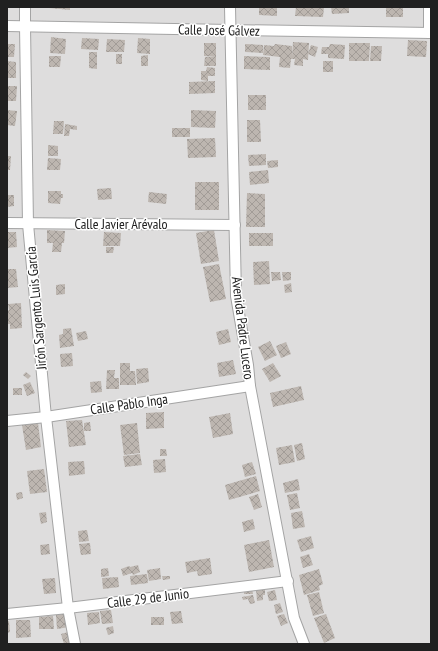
<svg xmlns="http://www.w3.org/2000/svg" width="438" height="651" font-family="'PT Sans Narrow',sans-serif">
<style>
.residential{fill:#dedddd}
.building{fill:url(#building-cross-hatch)}
.lines{fill:none;stroke-linecap:round;stroke-linejoin:round}
.minor-casing{stroke:#a4a4a4;stroke-width:12}
.minor{stroke:#fff;stroke-width:10}
.labels{text-anchor:middle;dominant-baseline:central;stroke-width:3;stroke-linejoin:round;paint-order:stroke}
.street-label{font-size:14px;fill:#202020;stroke:#fff}
</style>
<defs>
<pattern id="building-cross-hatch" width="8" height="8" patternUnits="userSpaceOnUse"><rect width="8" height="8" fill="#bdb6b0"/><path d="M0 0l8 8M0 8l8-8" fill="none" stroke="#a29c97"/></pattern>
</defs>
<rect width="100%" height="100%" fill="#f0ede8"/>
<rect class="residential" x="7" y="7" width="424" height="637"/>
<g class="building">
<polygon points="49,7 70,7 70,10 49,8"/>
<polygon points="259,7 277,7 277,16 259,15"/>
<polygon points="296,7 324,7 323,17 295,16"/>
<polygon points="331,7 349,7 349,13 332,14"/>
<rect x="386" y="7" width="17" height="10"/>
<polygon points="51,37 66,39 65,54 50,53"/>
<polygon points="82,38 99,39 98,50 81,49"/>
<polygon points="138,38 150,39 150,54 137,53"/>
<polygon points="107,39 125,40 124,52 106,52"/>
<polygon points="408,40 427,41 426,57 407,56"/>
<polygon points="293,42 309,43 308,60 303,59 303,66 294,65 295,59 291,59 290,68 279,67 280,57 263,55 264,45 274,46 275,44 292,46 292,56"/>
<polygon points="204,43 216,43 216,57 204,56"/>
<polygon points="349,43 370,43 369,61 349,61"/>
<polygon points="7,44 15,44 14,57 7,57"/>
<polygon points="245,44 263,45 263,53 245,52"/>
<polygon points="330,44 345,45 344,59 328,58 328,54 321,54 322,47 329,47"/>
<polygon points="311,45 318,47 315,57 308,54"/>
<polygon points="371,46 382,46 381,61 370,61"/>
<polygon points="89,52 97,52 97,69 89,68"/>
<rect x="116" y="54" width="6" height="10"/>
<polygon points="148,55 148,66 141,66 141,56"/>
<polygon points="49,56 61,56 60,67 49,67"/>
<polygon points="244,56 270,57 270,70 244,69"/>
<polygon points="205,57 216,57 216,66 204,66"/>
<polygon points="7,61 16,62 16,78 7,78"/>
<rect x="323" y="61" width="10" height="11"/>
<polygon points="207,67 215,68 215,76 208,76 208,81 201,80 201,71 206,71"/>
<polygon points="215,81 215,93 189,94 189,82"/>
<polygon points="7,86 17,86 16,101 7,101"/>
<rect x="248" y="95" width="18" height="15"/>
<polygon points="7,110 17,111 15,126 7,125"/>
<polygon points="191,110 216,111 215,128 191,127"/>
<polygon points="247,120 260,120 261,142 247,142"/>
<polygon points="54,121 64,121 63,134 53,134"/>
<polygon points="65,124 77,126 77,130 70,129 69,136 64,136"/>
<rect x="172" y="128" width="18" height="9"/>
<polygon points="215,138 216,157 188,158 187,139"/>
<polygon points="48,145 58,146 58,156 48,156"/>
<polygon points="266,154 266,165 249,166 248,155"/>
<polygon points="7,156 11,156 10,170 7,170"/>
<polygon points="48,158 61,159 60,170 47,170"/>
<polygon points="278,160 278,167 268,168 267,161"/>
<polygon points="268,170 269,183 250,185 249,172"/>
<rect x="195" y="182" width="24" height="28"/>
<polygon points="111,188 112,199 98,200 97,189"/>
<polygon points="48,191 61,191 61,194 63,194 63,198 61,198 60,204 48,203"/>
<polygon points="149,192 167,194 166,204 148,202"/>
<polygon points="247,193 265,194 265,227 246,227"/>
<polygon points="7,195 14,195 14,206 7,207"/>
<polygon points="47,230 65,231 64,243 62,243 61,252 52,252 53,243 47,243"/>
<polygon points="214,230 219,261 201,264 196,233"/>
<polygon points="7,232 16,232 17,247 7,248"/>
<polygon points="104,232 121,233 120,246 103,246"/>
<rect x="249" y="233" width="24" height="13"/>
<polygon points="106,247 114,247 113,253 106,253"/>
<polygon points="269,261 270,284 254,285 253,262"/>
<polygon points="219,264 226,299 210,302 203,267"/>
<polygon points="7,269 16,269 18,287 7,288"/>
<polygon points="271,272 280,272 281,280 272,281"/>
<polygon points="282,272 291,272 291,280 283,281"/>
<polygon points="291,283 292,292 285,293 284,285"/>
<polygon points="65,284 65,294 56,295 56,285"/>
<polygon points="21,303 22,328 10,329 10,324 7,324 7,311 9,310 8,304"/>
<polygon points="71,328 74,346 60,348 59,335 63,334 63,329"/>
<polygon points="228,329 231,342 219,345 216,332"/>
<polygon points="86,331 88,339 78,341 76,333"/>
<polygon points="270,341 277,355 265,361 258,347"/>
<polygon points="286,342 291,354 281,358 276,346"/>
<polygon points="72,353 73,366 61,367 60,354"/>
<polygon points="233,360 236,374 219,377 217,363"/>
<polygon points="120,363 130,363 130,371 135,371 136,385 120,385"/>
<polygon points="273,363 281,376 270,382 262,369"/>
<polygon points="148,368 149,382 137,384 136,369"/>
<polygon points="107,370 115,370 114,378 119,378 119,389 106,389"/>
<polygon points="26,372 31,376 28,379 23,375"/>
<polygon points="101,381 102,392 91,393 90,382"/>
<polygon points="30,382 35,393 27,396 23,385"/>
<polygon points="301,386 304,400 273,407 270,393"/>
<rect x="13" y="388" width="9" height="7"/>
<polygon points="164,412 164,428 146,429 146,413"/>
<polygon points="230,413 233,434 213,438 209,417"/>
<polygon points="82,420 86,445 69,447 66,421"/>
<polygon points="90,422 91,431 84,431 84,423"/>
<polygon points="38,423 41,447 26,450 22,425"/>
<polygon points="137,423 140,453 124,455 120,425"/>
<polygon points="302,443 305,459 297,461 294,445"/>
<polygon points="292,445 295,462 279,465 276,448"/>
<polygon points="160,449 166,449 167,456 160,456"/>
<polygon points="140,454 142,465 125,467 123,456"/>
<polygon points="165,459 166,472 154,473 153,460"/>
<polygon points="84,461 85,474 69,476 68,462"/>
<polygon points="252,462 256,474 245,477 242,465"/>
<polygon points="44,469 47,492 30,494 27,471"/>
<polygon points="256,476 260,491 229,500 225,485"/>
<polygon points="298,479 300,490 285,493 283,483"/>
<polygon points="22,492 23,498 17,500 16,493"/>
<polygon points="297,493 300,508 290,510 287,495"/>
<polygon points="258,494 262,507 254,510 249,497"/>
<polygon points="302,511 305,527 293,529 291,513"/>
<polygon points="46,512 47,522 41,524 39,513"/>
<polygon points="253,519 255,529 244,532 242,522"/>
<polygon points="87,530 89,541 79,542 78,531"/>
<polygon points="311,536 314,548 301,552 297,540"/>
<polygon points="269,540 274,567 249,572 244,545"/>
<polygon points="90,543 91,554 81,555 79,544"/>
<polygon points="49,544 50,554 41,555 40,545"/>
<polygon points="309,554 313,565 303,568 300,557"/>
<polygon points="210,558 212,574 198,576 197,571 187,573 185,562"/>
<polygon points="138,565 140,572 133,575 132,573 123,576 121,569 129,566 130,567"/>
<polygon points="108,568 109,576 101,577 101,569"/>
<polygon points="160,568 161,579 149,581 147,570"/>
<polygon points="319,569 323,584 319,586 320,590 304,595 299,575"/>
<polygon points="147,574 148,583 131,585 130,576"/>
<polygon points="162,576 170,576 170,579 163,580"/>
<polygon points="118,577 119,587 103,589 102,578"/>
<polygon points="55,578 56,593 44,594 42,579"/>
<polygon points="252,588 253,594 244,594 244,589"/>
<polygon points="265,588 265,595 263,595 263,600 257,601 256,589"/>
<polygon points="275,590 277,600 269,601 267,592"/>
<polygon points="319,592 324,613 313,616 307,595"/>
<polygon points="253,595 255,603 250,604 248,599 243,600 242,597"/>
<polygon points="280,603 283,612 276,614 274,605"/>
<polygon points="111,610 113,623 102,624 100,611"/>
<polygon points="181,611 183,623 172,624 170,612"/>
<polygon points="99,612 100,623 88,625 87,613"/>
<polygon points="68,613 69,627 57,629 56,615"/>
<polygon points="284,614 288,623 281,626 277,616"/>
<polygon points="326,614 335,638 324,643 314,618"/>
<polygon points="53,616 54,629 39,629 39,617"/>
<rect x="151" y="617" width="13" height="8"/>
<polygon points="16,620 30,620 31,637 16,638"/>
<polygon points="9,621 10,632 7,633 7,622"/>
<polygon points="113,626 114,633 108,635 106,628"/>
<polygon points="68,632 70,644 64,644 61,634"/>
</g>
<g class="lines">
<g class="minor-casing">
<g id="minor">
<polyline points="25,7 25,26 28,224 46,417 68,608 75,644"/>
<polyline points="230,7 236,296 248,365 250,386 294,618 304,644"/>
<polyline points="7,26 230,30 431,33"/>
<polyline points="429,33 429,7"/>
<polyline points="7,223 235,225"/>
<polyline points="7,421 46,417 250,386"/>
<polyline points="7,614 68,608 288,581"/>
</g>
</g>
<use href="#minor" class="minor"/>
</g>
<g class="labels">
<g class="street-label">
<text transform="translate(219 30) rotate(1)">Calle José Gálvez</text>
<text x="121" y="224">Calle Javier Arévalo</text>
<text transform="translate(36 308) rotate(-95)">Jirón Sargento Luis García</text>
<text transform="translate(243 328) rotate(83)">Avenida Padre Lucero</text>
<text transform="translate(129 404) rotate(-8)">Calle Pablo Inga</text>
<text transform="translate(148 598) rotate(-7)">Calle 29 de Junio</text>
</g>
</g>
<rect width="438" height="651" fill="none" stroke="#202020" stroke-width="16"/>
</svg>
